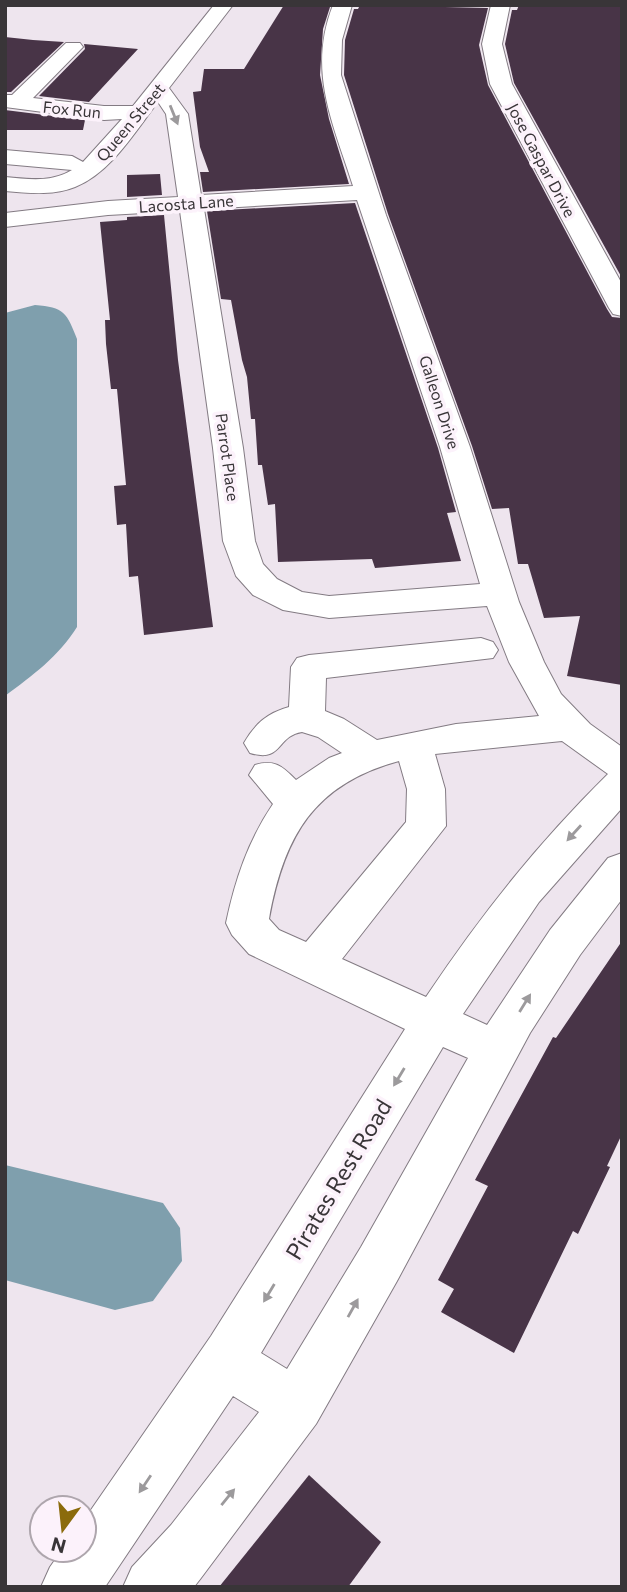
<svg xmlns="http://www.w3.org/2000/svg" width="627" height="1592" font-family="Commissioner,sans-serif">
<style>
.water{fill:#7f9fad}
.building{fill:#483447}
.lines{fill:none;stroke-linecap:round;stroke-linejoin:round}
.minor-casing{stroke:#837b83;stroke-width:2}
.minor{fill:#fff;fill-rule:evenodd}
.oneway{fill:#9c9a9c}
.labels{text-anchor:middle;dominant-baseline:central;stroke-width:7;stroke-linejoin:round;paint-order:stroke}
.far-street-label{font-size:16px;fill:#393538;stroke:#fcf2fb}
.near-street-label{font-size:23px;fill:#393538;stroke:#fcf2fb}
</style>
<rect width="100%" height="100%" fill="#eee5ee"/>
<g class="water">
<path d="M35 305C64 307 67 313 77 339V627C58 657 33 675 5 696V313Z"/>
<polygon points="5,1165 163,1203 180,1228 182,1261 153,1301 115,1310 5,1280"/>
</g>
<g class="building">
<polygon points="284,5 330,7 323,29 320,75 329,119 349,184 203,192 200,172 209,172 200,147 193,92 201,91 204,69 244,69"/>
<polygon points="360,5 488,8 479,45 488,85 607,309 612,317 622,318 622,685 567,676 580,616 544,618 528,564 518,564 509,508 492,509 472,446 388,214 344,75 345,40 354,9 358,9"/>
<polygon points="519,5 622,5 622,278 514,83 505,44 512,10 517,10"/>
<polygon points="5,37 33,40 64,42 11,92 5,92"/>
<polygon points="84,44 138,49 89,102 39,96 85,49"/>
<polygon points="5,110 85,120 83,130 5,130"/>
<polygon points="160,174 162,195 127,197 127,175"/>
<polygon points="355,203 438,448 456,512 447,513 461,561 375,568 372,559 278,562 275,504 268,505 262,465 258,465 255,419 251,419 247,377 242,360 231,300 221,299 207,211"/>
<polygon points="164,215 178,360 213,627 144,635 138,576 129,577 126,524 117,525 114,486 126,485 117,389 111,389 106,344 105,320 110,320 100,222 127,220 127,217"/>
<polygon points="622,941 622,1134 607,1166 610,1167 578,1234 573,1231 514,1353 441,1312 454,1289 438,1280 488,1186 475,1180 553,1037 556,1038"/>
<polygon points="309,1475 381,1542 348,1587 219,1587"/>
</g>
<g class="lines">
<g class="minor-casing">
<g id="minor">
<path d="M214 5H233L169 88 188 114 201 195 353 186C333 123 307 71 333 5H352L342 40 341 75 386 215 470 447 519 602 544 662 561 694 590 724 622 747V808L539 902 463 1014 487 1025 550 930 608 858 622 853V899L580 955 530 1033 397 1281 316 1424 201 1578 194 1587H123L132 1567 171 1525 259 1412 233 1396 105 1587H41L50 1567 62 1550H84V1520L211 1336 405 1029 249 954 232 935 226 923C235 880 248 841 273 804L249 775 255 765C274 759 282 766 296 780L329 758 342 753 318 737 302 732C276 736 283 763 250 753L244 743C255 724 267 713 289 707L291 667 297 658 309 655 481 638 493 642 498 650 493 658 326 678 325 711 344 719 377 740 456 724 539 716 509 662 487 606 329 618 283 610 253 595 236 576 223 541 213 448 180 211 108 215 5 227V213L108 201 178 197 166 114 158 102C136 130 111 173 75 187 53 196 29 193 5 191V177C29 179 50 183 72 170L5 164V150L72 156 83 162 122 119 104 120 5 107V95H12L66 43H80L83 47 33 98 104 106H133ZM357 200 440 447 480 584 329 596 302 592 277 579 263 564 255 541 243 448 204 209ZM562 741 608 774C537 844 481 915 426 997L342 959 446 826 445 789 435 754ZM399 761 407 789 406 822 306 942 279 930 269 919C284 836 314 784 399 761ZM443 1047 468 1058 361 1247 287 1369 261 1353Z"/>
<polygon points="491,5 510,5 502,44 512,84 622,284 622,316 613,314 609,308 490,84 482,44"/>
</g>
</g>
<use href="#minor" class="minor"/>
</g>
<defs><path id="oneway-solid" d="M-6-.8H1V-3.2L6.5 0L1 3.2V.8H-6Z" transform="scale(1.75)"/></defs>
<g class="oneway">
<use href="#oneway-solid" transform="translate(174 115) rotate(68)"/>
<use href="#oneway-solid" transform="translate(574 833) rotate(132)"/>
<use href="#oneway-solid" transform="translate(525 1003) rotate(-58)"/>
<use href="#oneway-solid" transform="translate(399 1077) rotate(121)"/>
<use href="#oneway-solid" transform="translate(269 1293) rotate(121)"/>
<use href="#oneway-solid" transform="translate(353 1308) rotate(-61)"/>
<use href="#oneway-solid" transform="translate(145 1484) rotate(124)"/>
<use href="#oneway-solid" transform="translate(228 1497) rotate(-51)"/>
</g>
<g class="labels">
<g class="far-street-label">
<text transform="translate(72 109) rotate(6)">Fox Run</text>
<text transform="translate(130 122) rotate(-50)">Queen Street</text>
<text transform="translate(542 160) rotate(62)">Jose Gaspar Drive</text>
<text transform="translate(186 203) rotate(-4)">Lacosta Lane</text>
<text transform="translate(440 402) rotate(72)">Galleon Drive</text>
<text transform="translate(228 457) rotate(82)">Parrot Place</text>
</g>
<g class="near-street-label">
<text transform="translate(338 1179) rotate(-59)">Pirates Rest Road</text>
</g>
</g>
<rect width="627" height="1592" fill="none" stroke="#393538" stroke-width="14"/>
<g transform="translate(63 1529) rotate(195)"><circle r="33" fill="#fcf2fb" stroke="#aea6ad" stroke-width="2"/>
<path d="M0-5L12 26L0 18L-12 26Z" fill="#8b6b0c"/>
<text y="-10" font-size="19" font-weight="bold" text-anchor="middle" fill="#393538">N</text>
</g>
</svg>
